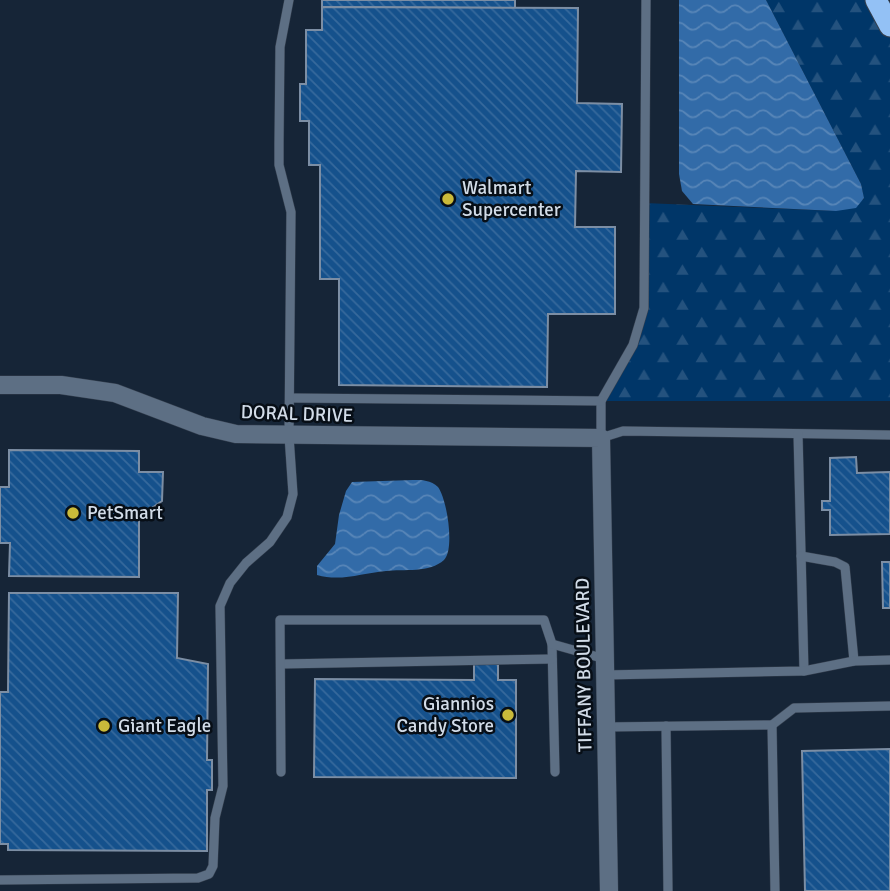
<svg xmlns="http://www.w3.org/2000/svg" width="890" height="891" font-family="Signika,sans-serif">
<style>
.forest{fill:url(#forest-firs)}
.water{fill:url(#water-waves)}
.building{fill:url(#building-back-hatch);stroke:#7c8ea4;stroke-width:2}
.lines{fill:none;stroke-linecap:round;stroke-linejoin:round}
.service-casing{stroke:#343f4e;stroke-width:10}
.minor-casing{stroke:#343f4e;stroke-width:19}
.motorway-casing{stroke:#343f4e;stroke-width:23}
.service{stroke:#5d6f84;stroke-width:9}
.minor{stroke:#5d6f84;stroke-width:18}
.motorway{stroke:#93c1f5;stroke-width:21}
.poi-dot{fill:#caba3a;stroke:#070e16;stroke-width:2.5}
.labels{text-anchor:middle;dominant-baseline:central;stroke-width:5;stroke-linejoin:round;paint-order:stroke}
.poi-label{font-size:19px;fill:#d2dce8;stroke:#070e16;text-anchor:start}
.street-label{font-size:19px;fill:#d2dce8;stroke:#070e16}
</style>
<defs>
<pattern id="forest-firs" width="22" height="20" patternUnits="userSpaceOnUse" patternTransform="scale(1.75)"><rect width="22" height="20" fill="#003668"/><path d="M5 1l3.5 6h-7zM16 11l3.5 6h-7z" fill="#24527e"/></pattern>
<pattern id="water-waves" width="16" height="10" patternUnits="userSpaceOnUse" patternTransform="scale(1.75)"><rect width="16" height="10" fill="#326ba8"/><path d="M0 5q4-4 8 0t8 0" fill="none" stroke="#5886b8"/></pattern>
<pattern id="building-back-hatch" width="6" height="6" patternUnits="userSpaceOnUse" patternTransform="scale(1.75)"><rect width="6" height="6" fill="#15518c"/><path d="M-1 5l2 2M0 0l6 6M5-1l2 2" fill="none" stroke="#36699c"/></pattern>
</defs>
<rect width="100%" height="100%" fill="#162537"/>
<polygon class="forest" points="766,0 876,0 890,26 890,401 601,401 622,366 644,308 644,203 836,211 864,199 861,184"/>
<g class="water">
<polygon points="679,0 766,0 861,184 864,198 856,208 836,211 693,204 682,191 679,174"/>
<path d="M413 480C422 480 431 480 438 487 447 499 455 549 444 560 430 573 403 569 386 571 362 573 341 582 317 575V566L335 544 339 515 346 491 352 482Z"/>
</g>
<g class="building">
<polygon points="322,0 515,0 515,8 322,7"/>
<polygon points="322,7 578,8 577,103 622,104 621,172 576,171 575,227 615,227 615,314 548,314 547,387 339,385 339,279 320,279 320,165 309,165 309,121 300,121 300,84 306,84 306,30 322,30"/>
<polygon points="9,450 139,451 139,472 163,472 162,501 139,517 139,577 9,576 10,543 0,543 0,487 9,487"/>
<polygon points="856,457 857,473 890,472 890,534 830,535 830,510 822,510 822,501 830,501 830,458"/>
<polygon points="882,562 890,562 890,608 883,608"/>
<polygon points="9,593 178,593 177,658 208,664 207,760 212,760 212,790 207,790 207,851 8,850 8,844 0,844 0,692 8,692"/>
<polygon points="474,664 498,664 498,680 516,680 516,778 314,777 315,679 474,680"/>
<polygon points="890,749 890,891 805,891 802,751"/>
</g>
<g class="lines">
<g class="service-casing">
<g id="service">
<polyline points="646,0 644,308 633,345 601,401 601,438 623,431 890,435"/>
<polyline points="290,398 601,401"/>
<polyline points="798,434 804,671"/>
<polyline points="801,556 835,562 845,567 854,661"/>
<polyline points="552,644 555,772"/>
<polyline points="281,664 552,659"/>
<polyline points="605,675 804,671 854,661 890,660"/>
<polyline points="772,725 794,708 890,706"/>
<polyline points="666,726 668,891"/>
<polyline points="606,727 772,725 775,891"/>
<polyline points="281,772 280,620 544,620 552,644 605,659"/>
<polyline points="0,880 198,878 209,874 213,866 215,818 223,786 220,606 230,583 246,563 270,542 287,517 293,494 289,436 291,212 279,165 279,143 280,47 289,0"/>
</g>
</g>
<g class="minor-casing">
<polyline id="minor" points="0,385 61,385 115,393 202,426 236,434 601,438 609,891"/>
</g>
<g class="motorway-casing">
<polyline id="motorway" points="876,0 890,26"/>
</g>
<use href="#service" class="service"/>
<use href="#minor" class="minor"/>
<use href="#motorway" class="motorway"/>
</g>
<g class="poi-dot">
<circle cx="448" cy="199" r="7"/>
<circle cx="73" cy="513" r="7"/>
<circle cx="508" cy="715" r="7"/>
<circle cx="104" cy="726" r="7"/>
</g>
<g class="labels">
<g class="poi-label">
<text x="462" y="188">Walmart<tspan x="462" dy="22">Supercenter</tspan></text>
<text x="87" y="513">PetSmart</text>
<text x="494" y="704" text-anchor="end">Giannios<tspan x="494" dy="22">Candy Store</tspan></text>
<text x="118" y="726">Giant Eagle</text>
</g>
<g class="street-label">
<text transform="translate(297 414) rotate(2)">DORAL DRIVE</text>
<text transform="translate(584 665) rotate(-91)">TIFFANY BOULEVARD</text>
</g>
</g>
</svg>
